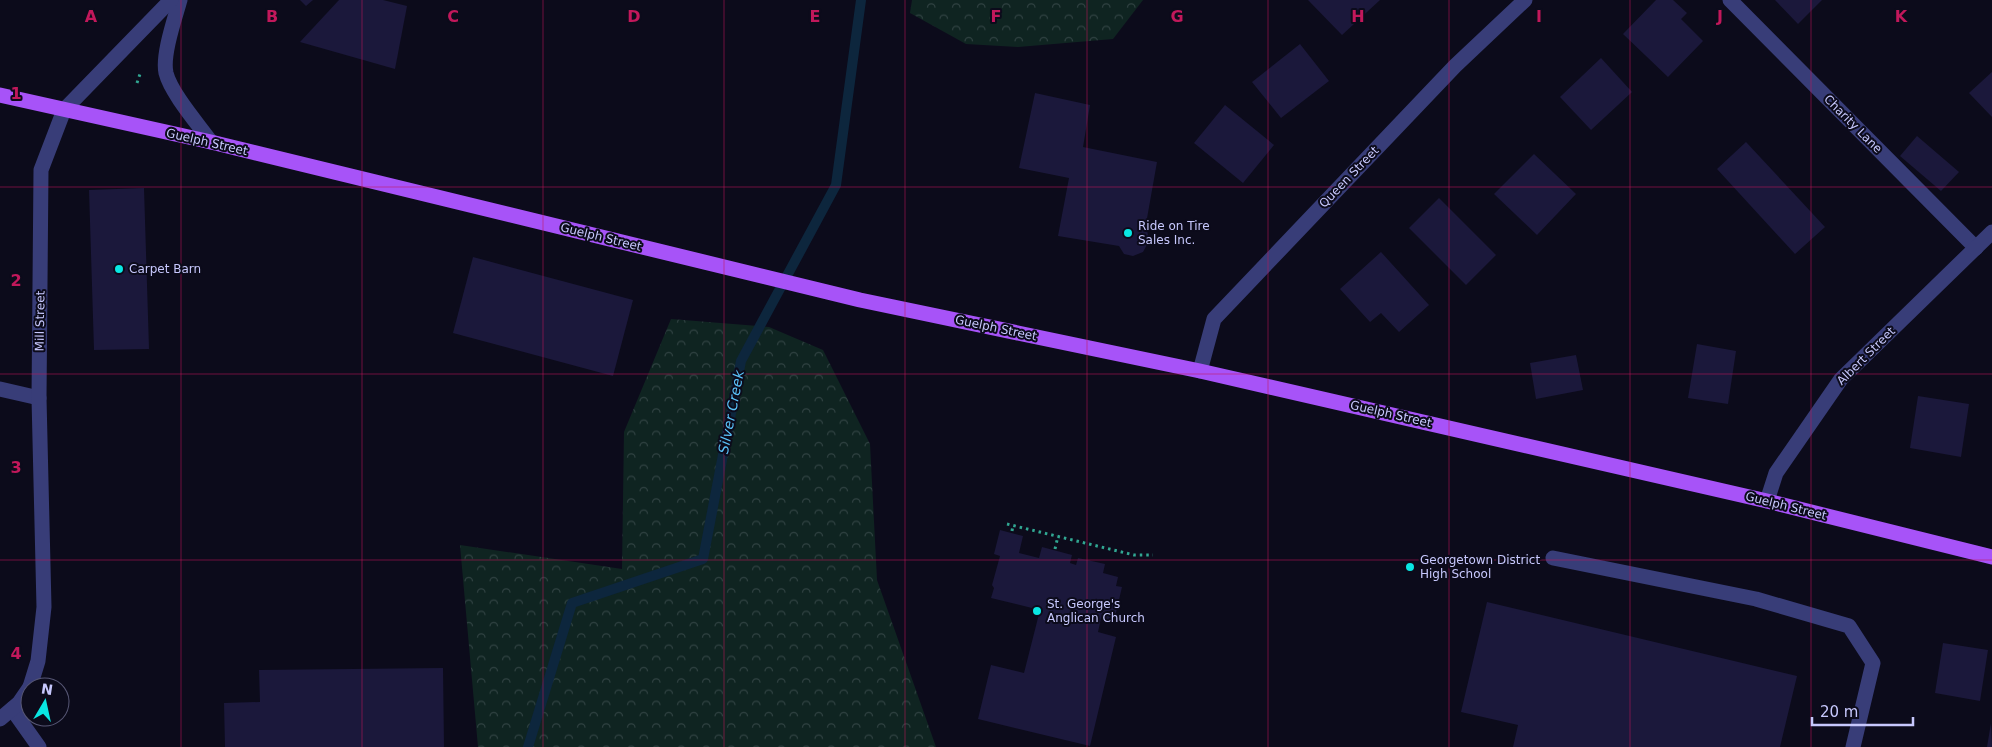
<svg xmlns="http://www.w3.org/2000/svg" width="1992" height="747" font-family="'DejaVu Sans',sans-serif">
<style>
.forest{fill:url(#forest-crowns)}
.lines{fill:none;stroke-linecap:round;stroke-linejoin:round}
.stream{stroke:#0d263d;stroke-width:10}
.building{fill:#1b183b}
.path{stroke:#31a792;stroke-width:3;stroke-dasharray:2.5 4;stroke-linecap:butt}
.minor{stroke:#383d78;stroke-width:15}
.major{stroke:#a753f8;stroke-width:15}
.grid{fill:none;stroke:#c2185b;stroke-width:1;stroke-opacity:0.55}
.poi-dot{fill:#09e7e3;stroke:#0c0b1b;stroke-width:2}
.labels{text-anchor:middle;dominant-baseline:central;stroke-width:4;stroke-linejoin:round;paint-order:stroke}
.street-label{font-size:12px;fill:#c7c8fd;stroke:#0c0b1b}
.poi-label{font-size:12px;fill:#c7c8fd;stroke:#0c0b1b;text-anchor:start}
.water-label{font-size:14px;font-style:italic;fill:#5ac2f9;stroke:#0c0b1b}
.grid-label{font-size:16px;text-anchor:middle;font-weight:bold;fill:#c2185b;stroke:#0c0b1b;stroke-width:4;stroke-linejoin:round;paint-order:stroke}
</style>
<defs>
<pattern id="forest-crowns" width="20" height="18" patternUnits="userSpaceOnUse" patternTransform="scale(1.25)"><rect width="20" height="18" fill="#0f2421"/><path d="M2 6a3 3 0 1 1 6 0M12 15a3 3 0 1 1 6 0" fill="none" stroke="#304242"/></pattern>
</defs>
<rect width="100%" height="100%" fill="#0c0b1b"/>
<g class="forest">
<polygon points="912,0 1143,0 1113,39 1018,47 966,44 910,13"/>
<polygon points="671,319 769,327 823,350 870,444 877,580 936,747 478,747 460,545 622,569 624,432"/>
</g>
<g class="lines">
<polyline class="stream" points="528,747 572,603 703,559 741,361 836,185 861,0"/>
</g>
<g class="building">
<polygon points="300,0 313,0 306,6"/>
<polygon points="339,0 383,0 407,6 395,69 300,42"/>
<polygon points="1308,0 1380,0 1342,35"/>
<polygon points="1656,0 1673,0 1687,13 1681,19 1703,41 1668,77 1623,34"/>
<polygon points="1775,0 1822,0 1798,24"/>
<polygon points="1300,44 1329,81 1281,118 1252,82"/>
<polygon points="1601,58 1632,92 1591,130 1560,97"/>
<polygon points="1992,72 1992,117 1969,93"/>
<polygon points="1035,93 1090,105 1083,147 1157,162 1146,224 1149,241 1143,252 1133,256 1124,254 1119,246 1058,236 1069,178 1019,168"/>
<polygon points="1225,105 1274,145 1243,183 1194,143"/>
<polygon points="1917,136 1959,172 1941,191 1900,156"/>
<polygon points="1746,142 1825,227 1795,254 1717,169"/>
<polygon points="1534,154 1576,194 1537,235 1494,194"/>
<polygon points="144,188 149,349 94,350 89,190"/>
<polygon points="1439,198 1496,255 1466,285 1409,228"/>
<polygon points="1381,252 1429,305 1399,332 1381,313 1370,322 1340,289"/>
<polygon points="473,257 633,300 613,376 453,333"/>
<polygon points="1697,344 1736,351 1728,404 1688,398"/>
<polygon points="1576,355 1583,390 1536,399 1530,363"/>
<polygon points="1918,396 1969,404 1961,457 1910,448"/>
<polygon points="1000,530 1023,536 1019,553 1039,558 1042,547 1072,555 1070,563 1076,565 1078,558 1105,564 1103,573 1118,577 1116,586 1122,587 1114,621 1101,618 1098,632 1116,637 1090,746 978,719 991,665 1024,673 1040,610 991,598 994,588 992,585 1000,556 994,554"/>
<polygon points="1487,602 1797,676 1780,747 1513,747 1518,725 1461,712"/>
<polygon points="1943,643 1988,650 1980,701 1935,693"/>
<polygon points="443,668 444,747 225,747 224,703 260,702 259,670"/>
<polygon points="1991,723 1992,747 1987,747"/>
</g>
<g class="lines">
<g class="path">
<polyline points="137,83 140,74"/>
<polyline points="1007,524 1134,555 1153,555"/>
<polyline points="1012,531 1013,525"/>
<polyline points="1055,549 1058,536"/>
</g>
<g class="minor">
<path d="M180 0C175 18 162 55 166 73 171 93 198 124 211 142"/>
<polyline points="1730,0 1976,248"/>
<polyline points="1200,371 1214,319 1455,66 1525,0"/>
<polyline points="0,389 39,398"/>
<polyline points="1767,501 1776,473 1841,379 1992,232"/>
<polyline points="1553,558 1756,599 1849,626 1873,663 1853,747"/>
<polyline points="30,687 38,661 44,607 39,398 41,170 64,110 171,0"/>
<polyline points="12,709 39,747"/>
<polyline points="0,719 19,703 30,687"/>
</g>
<polyline class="major" points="0,95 211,142 860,300 1200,371 1767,501 1992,557"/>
</g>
<path class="grid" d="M181 0V747M362 0V747M543 0V747M724 0V747M905 0V747M1087 0V747M1268 0V747M1449 0V747M1630 0V747M1811 0V747M0 187H1992M0 374H1992M0 560H1992"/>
<g class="poi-dot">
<circle cx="1128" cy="233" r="5"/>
<circle cx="119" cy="269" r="5"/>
<circle cx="1410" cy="567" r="5"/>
<circle cx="1037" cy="611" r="5"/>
</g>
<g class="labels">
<g class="street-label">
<text transform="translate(1853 124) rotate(45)">Charity Lane</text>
<text transform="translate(207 142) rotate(13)">Guelph Street</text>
<text transform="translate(1349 177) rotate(-46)">Queen Street</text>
<text transform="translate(601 237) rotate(14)">Guelph Street</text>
<text transform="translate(40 321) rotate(-89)">Mill Street</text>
<text transform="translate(996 328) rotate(12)">Guelph Street</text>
<text transform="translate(1866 356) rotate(-45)">Albert Street</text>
<text transform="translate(1391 414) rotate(13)">Guelph Street</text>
<text transform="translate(1786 506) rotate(14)">Guelph Street</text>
</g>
<g class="poi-label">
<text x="1138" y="226">Ride on Tire<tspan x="1138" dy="14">Sales Inc.</tspan></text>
<text x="129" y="269">Carpet Barn</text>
<text x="1420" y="560">Georgetown District<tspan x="1420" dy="14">High School</tspan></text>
<text x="1047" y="604">St. George's<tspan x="1047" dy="14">Anglican Church</tspan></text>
</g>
<g class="water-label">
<text transform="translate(731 412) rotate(-79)">Silver Creek</text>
</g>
</g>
<g class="grid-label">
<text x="91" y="22">A</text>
<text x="272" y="22">B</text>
<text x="453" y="22">C</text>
<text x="634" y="22">D</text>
<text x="815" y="22">E</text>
<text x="996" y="22">F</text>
<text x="1177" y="22">G</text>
<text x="1358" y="22">H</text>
<text x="1539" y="22">I</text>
<text x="1720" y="22">J</text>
<text x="1901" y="22">K</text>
<text x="16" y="99">1</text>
<text x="16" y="286">2</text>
<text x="16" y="473">3</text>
<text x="16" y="659">4</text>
</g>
<g transform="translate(45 702) rotate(9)"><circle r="24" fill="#0c0b1b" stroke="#575775"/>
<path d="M0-4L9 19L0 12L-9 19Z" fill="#09e7e3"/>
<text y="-8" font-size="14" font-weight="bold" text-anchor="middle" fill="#c7c8fd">N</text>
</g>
<path d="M1812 717v8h101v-8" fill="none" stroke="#c7c8fd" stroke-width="2.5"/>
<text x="1820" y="717" font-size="15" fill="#c7c8fd" stroke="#0c0b1b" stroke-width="4" paint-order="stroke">20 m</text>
</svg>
